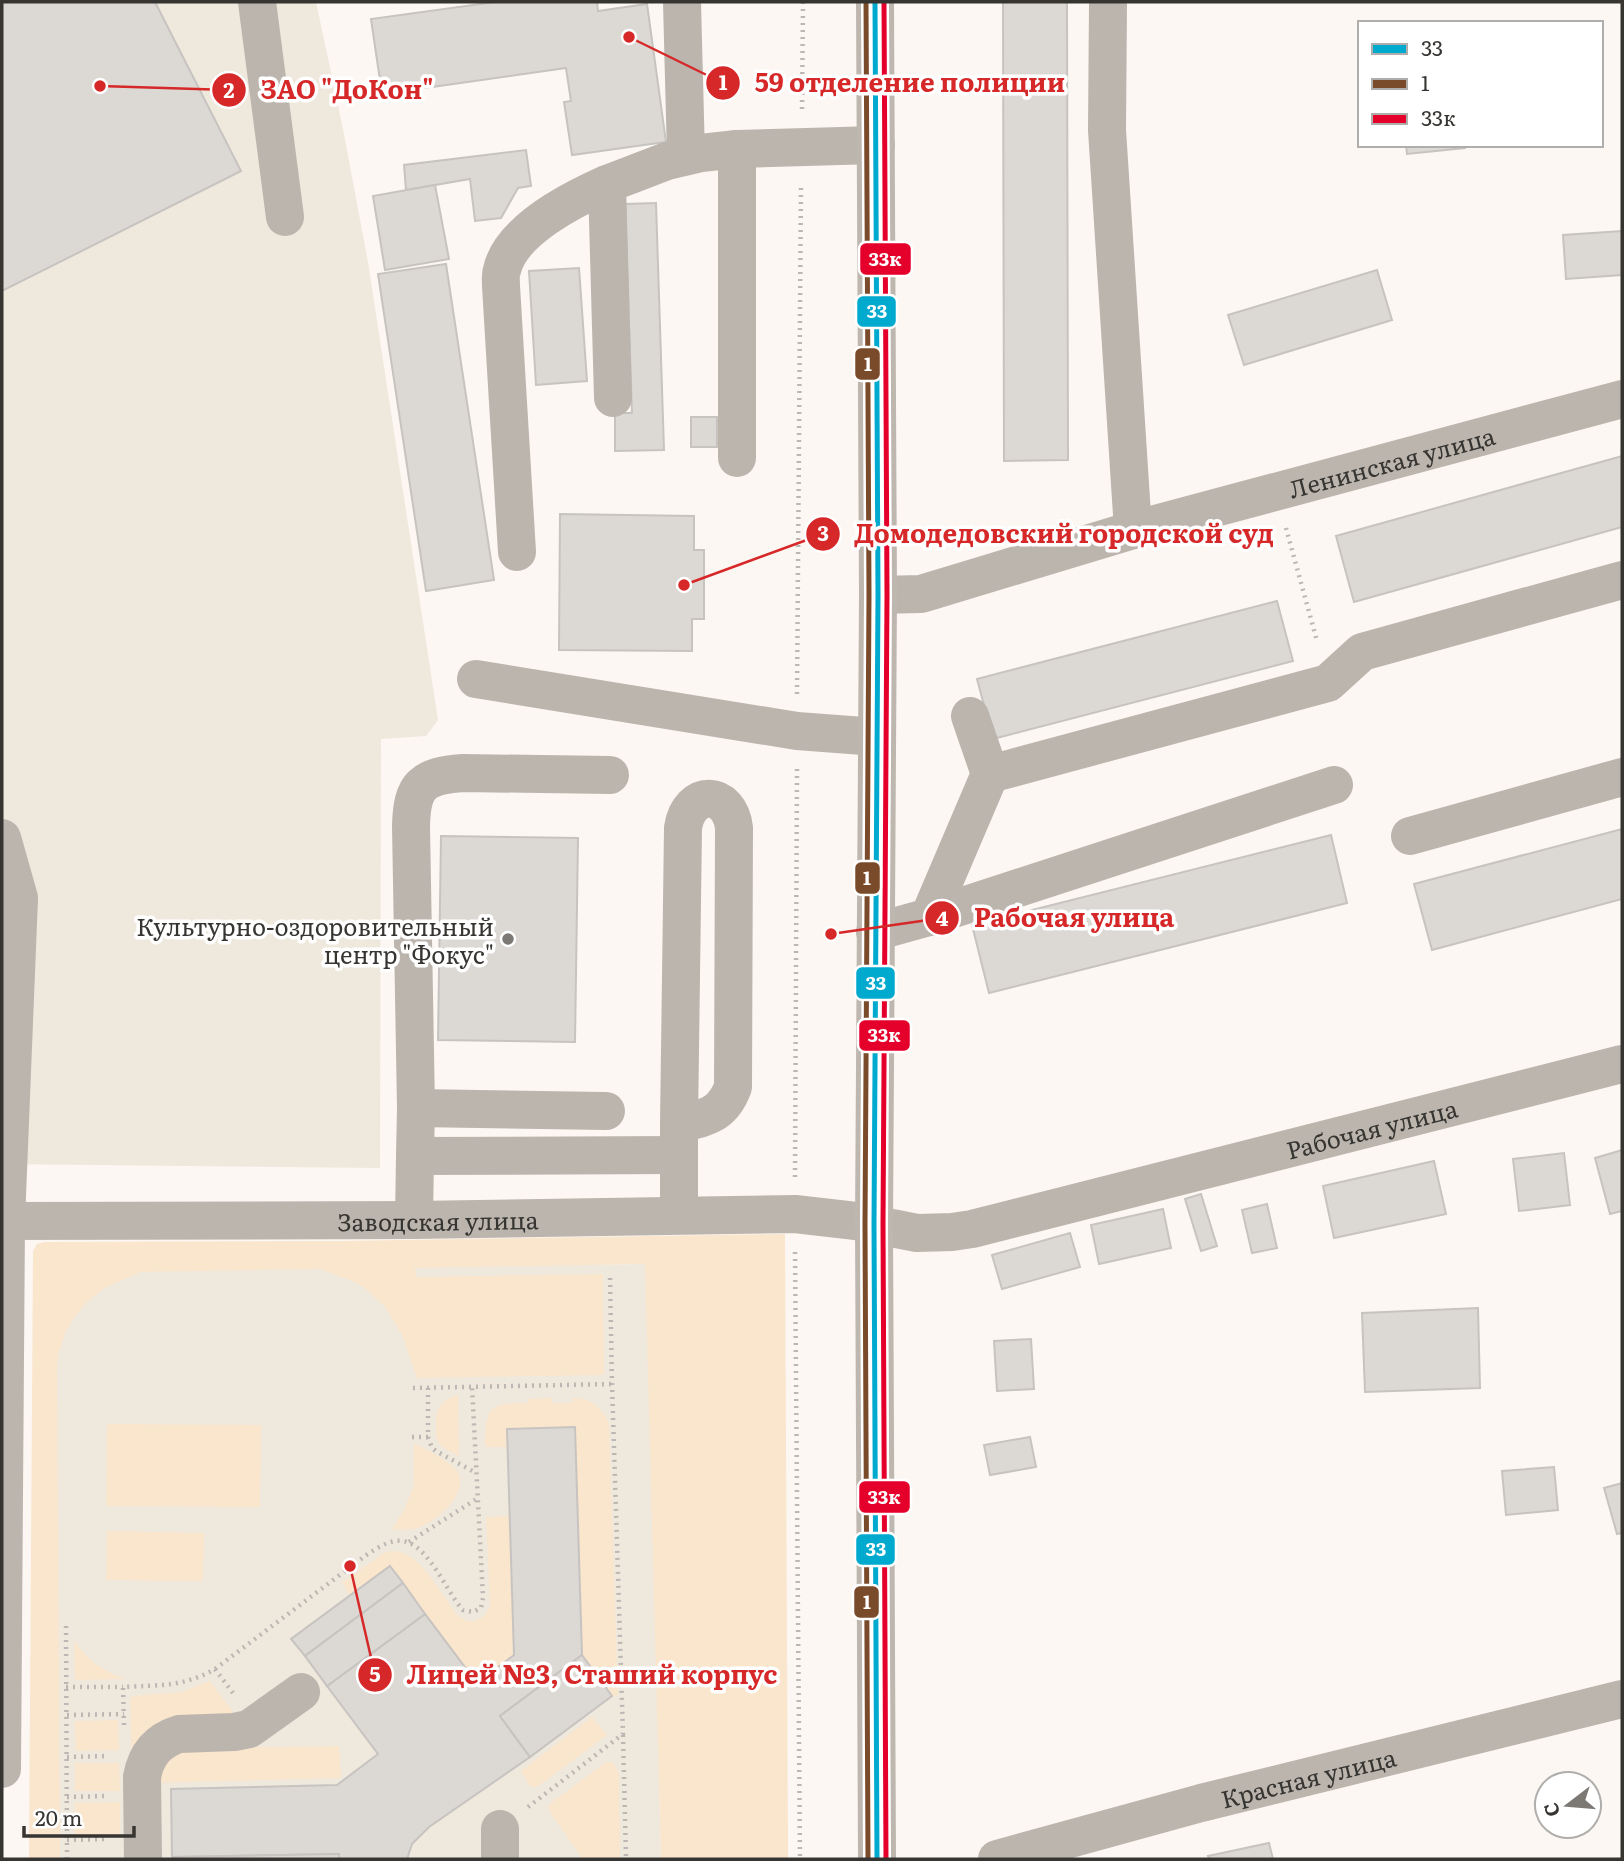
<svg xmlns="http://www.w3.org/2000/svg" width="1624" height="1861" font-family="Literata,serif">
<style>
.built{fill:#efe8dd}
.green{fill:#fae5cd}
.building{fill:#dcd9d5;stroke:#c7c3c0;stroke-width:2}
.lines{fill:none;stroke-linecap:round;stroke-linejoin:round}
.path{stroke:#bcb7b2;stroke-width:4.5;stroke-dasharray:2 5;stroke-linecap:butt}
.minor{stroke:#bbb5ae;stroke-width:38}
.major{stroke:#beb7af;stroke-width:38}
.bus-1-casing{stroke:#fff;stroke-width:10}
.bus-2-casing{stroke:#fff;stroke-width:10}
.bus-3-casing{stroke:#fff;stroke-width:10}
.bus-1{stroke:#00a9ce;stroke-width:5}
.bus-2{stroke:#7a4b2a;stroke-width:5}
.bus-3{stroke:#e4002b;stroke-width:5}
.poi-dot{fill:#7c7975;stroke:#fff;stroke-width:2.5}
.labels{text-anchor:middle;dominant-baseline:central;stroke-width:7;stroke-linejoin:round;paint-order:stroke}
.street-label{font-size:24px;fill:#373531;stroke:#fff}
.poi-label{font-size:24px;fill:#373531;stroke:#fff;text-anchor:end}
.leader{fill:none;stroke:#d62828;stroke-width:2.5}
.callout-dot{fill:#d62828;stroke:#fff;stroke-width:2.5}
.mark-label{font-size:21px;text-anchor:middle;font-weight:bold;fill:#fff}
.callout-label{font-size:26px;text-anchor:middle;font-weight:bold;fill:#d62828;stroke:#fff;stroke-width:7;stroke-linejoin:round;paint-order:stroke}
.line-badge{stroke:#fff;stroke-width:2.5}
.badge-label{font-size:19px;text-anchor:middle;font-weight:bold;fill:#fff}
</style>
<rect width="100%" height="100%" fill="#fcf7f2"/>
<g class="built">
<polygon points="2,2 316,2 343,129 368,262 438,720 426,736 381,739 380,1168 2,1164"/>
<polygon points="646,1264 661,1859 48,1859 44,1273"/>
</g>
<g class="green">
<polygon points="785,1234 788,1859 661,1859 645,1264 415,1268 416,1277 603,1274 604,1375 417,1378 402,1335 385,1307 366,1289 357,1283 320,1269 140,1272 103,1289 85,1304 73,1319 66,1331 59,1352 57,1365 60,1859 29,1859 33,1257 33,1251 37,1244 44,1242 341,1241"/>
<path d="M458 1394 459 1456C449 1451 438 1447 436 1435 436 1411 434 1405 458 1394Z"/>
<path d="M552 1398V1403H572L573 1398C591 1398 601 1407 609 1423L618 1695 612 1696 582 1655 575 1428 508 1429V1447H485C486 1407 487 1403 528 1403V1399Z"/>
<polygon points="107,1424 261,1425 260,1507 106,1506"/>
<path d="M414 1443C423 1448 456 1464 459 1474 467 1497 434 1524 414 1529 407 1530 399 1530 392 1529L405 1508 414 1484Z"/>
<path d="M510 1516 514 1655 477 1683 390 1566 350 1595 342 1583 382 1554C415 1537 440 1595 457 1614 469 1627 485 1621 490 1605L486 1517Z"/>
<polygon points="107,1531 204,1533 203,1581 106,1580"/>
<path d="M74 1640C86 1660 104 1672 126 1679L75 1680Z"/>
<polygon points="210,1681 237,1717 132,1771 130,1701 132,1696 181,1692"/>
<polygon points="592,1717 607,1735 540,1785 535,1787 530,1786 521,1771"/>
<polygon points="118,1720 119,1750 76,1751 75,1721"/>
<polygon points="339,1746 341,1778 154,1783 155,1775 180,1749"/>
<polygon points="606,1762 613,1763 618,1771 619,1776 620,1859 583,1859 551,1814 548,1807 552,1802"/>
<polygon points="75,1763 119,1763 120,1791 75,1791"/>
<polygon points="120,1802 120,1834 75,1835 75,1803"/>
</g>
<g class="building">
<polygon points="2,2 155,2 241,171 2,291"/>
<polygon points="495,2 597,2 598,11 647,4 666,142 572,155 564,102 571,101 566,68 382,94 371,19"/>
<polygon points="1003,2 1067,2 1068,460 1004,461"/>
<polygon points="1406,145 1465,145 1465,148 1407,154"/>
<polygon points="526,150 531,186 518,188 501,218 475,221 470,179 406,190 404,165"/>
<polygon points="435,185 449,259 385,270 373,196"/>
<polygon points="656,203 664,450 615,451 615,413 632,413 625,204"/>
<polygon points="1622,231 1622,275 1566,279 1563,235"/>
<polygon points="446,264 494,580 426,591 378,274"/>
<polygon points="579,268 587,381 536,385 529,271"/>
<polygon points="1377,270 1392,320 1244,365 1228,315"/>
<rect x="691" y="417" width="26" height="30"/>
<polygon points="1622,456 1622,527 1354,602 1336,536"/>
<polygon points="560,514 694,516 694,550 704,550 704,619 692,619 692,651 559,650"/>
<polygon points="1277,601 1293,661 993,739 977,679"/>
<polygon points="1622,829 1622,899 1432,950 1414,884"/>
<polygon points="1331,835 1347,903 989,993 972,925"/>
<polygon points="441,836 578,838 575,1042 438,1040"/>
<polygon points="1622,1150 1622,1211 1610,1214 1595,1158"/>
<polygon points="1564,1153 1570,1205 1519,1211 1513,1159"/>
<polygon points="1434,1161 1446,1214 1334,1238 1323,1186"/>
<polygon points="1201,1194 1217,1246 1201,1251 1185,1199"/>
<polygon points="1267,1204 1277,1248 1252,1253 1242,1210"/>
<polygon points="1163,1209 1171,1248 1099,1264 1091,1225"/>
<polygon points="1070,1233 1080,1267 1002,1289 992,1255"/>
<polygon points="1478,1308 1480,1388 1365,1392 1362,1313"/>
<polygon points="1031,1339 1034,1389 997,1391 994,1341"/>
<polygon points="575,1427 582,1655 500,1716 530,1757 429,1827 412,1844 407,1859 339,1859 339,1854 172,1857 171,1789 337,1785 378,1754 327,1686 425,1614 477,1683 514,1655 507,1429"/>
<polygon points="1030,1437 1036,1467 990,1475 984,1445"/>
<polygon points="1554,1467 1558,1510 1506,1515 1502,1471"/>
<polygon points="1622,1483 1622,1533 1617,1534 1604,1488"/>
<polygon points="390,1566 403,1583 305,1656 291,1639"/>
<polygon points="403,1583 425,1614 327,1686 305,1656"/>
<polygon points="582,1655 612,1696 530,1757 500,1716"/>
<polygon points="1269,1843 1273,1859 1209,1859 1208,1856"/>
<polygon points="339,1854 339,1859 172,1859 172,1857"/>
</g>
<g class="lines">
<g class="path">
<polyline points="802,109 803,2"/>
<polyline points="1286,528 1317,641"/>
<polyline points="797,694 801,185"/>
<polyline points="795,1177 797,769"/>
<polyline points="795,1252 800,1859"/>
<polyline points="413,1388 612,1384"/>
<polyline points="412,1437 428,1437 428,1387"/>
<polyline points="428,1437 432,1448 436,1451 476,1473"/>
<polyline points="409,1542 478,1498"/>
<polyline points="66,1626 67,1859"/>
<polyline points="215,1669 233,1693"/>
<polyline points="66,1687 123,1687"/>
<polyline points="67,1715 124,1714"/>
<path d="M124 1725 123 1687C158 1685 184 1687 215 1669L365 1556C374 1550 384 1543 395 1541 426 1536 445 1591 463 1610L473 1612 481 1608 483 1598 472 1386"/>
<polyline points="623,1735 626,1859"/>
<polyline points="67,1757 108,1756"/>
<polyline points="67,1797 105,1796"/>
<polyline points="528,1807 623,1734 612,1384 610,1277"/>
<polyline points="67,1840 105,1839"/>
</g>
<g class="minor">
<polyline points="257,2 285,217"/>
<polyline points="682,2 686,156"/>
<polyline points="1108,2 1107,130 1133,530"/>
<polyline points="737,149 737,458"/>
<polyline points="613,398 607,184 667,161 701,153 737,149 876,145"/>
<path d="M517 552 501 286C501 281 500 275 502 270 511 230 573 199 607 184"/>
<path id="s1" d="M878 595 921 594 1133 530 1622 399"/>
<polyline points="476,679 797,731 877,737"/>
<polyline points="990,774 1328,683 1362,652 1622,580"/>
<polyline points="1410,836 1622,777"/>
<polyline points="2,838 19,898 6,1221 2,1769"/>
<polyline points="929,917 1334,785"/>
<polyline points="875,932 929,917 990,774 970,716"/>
<polyline points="416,1108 606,1111"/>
<path d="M415 1156 416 1108 411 826C412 785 422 776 463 773L610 775"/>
<path d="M679 1215V1124C706 1117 722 1116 733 1087L734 828C730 790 689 788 683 828L679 1124"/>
<polyline points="414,1220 415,1156 679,1155"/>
<path id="s2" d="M2 1221 414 1220 795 1214 856 1221 917 1233 952 1232 972 1229 1622 1064"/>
<path d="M143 1859 142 1777C146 1755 157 1741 179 1734L234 1732 249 1729 301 1692"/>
<polyline points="500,1859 500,1829"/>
<path id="s3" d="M997 1859 1201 1803 1622 1699"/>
</g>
<polyline class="major" points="875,2 878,595 874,1224 877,1859"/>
<g class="bus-1-casing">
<polyline id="bus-1" points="875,2 878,595 874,1224 877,1859"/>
</g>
<g class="bus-2-casing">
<polyline id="bus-2" points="866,2 869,595 865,1224 868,1859"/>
</g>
<g class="bus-3-casing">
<polyline id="bus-3" points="884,2 887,595 883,1224 886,1859"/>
</g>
<use href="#bus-1" class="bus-1"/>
<use href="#bus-2" class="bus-2"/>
<use href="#bus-3" class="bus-3"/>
</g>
<circle class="poi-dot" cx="508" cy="939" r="7"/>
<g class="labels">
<g class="street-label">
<text stroke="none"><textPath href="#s1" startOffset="532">Ленинская улица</textPath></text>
<text stroke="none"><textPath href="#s2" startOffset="1384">Рабочая улица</textPath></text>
<text stroke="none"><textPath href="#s2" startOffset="436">Заводская улица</textPath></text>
<text stroke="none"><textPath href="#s3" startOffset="322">Красная улица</textPath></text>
</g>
<g class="poi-label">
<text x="494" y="925">Культурно-оздоровительный<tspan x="494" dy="28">центр "Фокус"</tspan></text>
</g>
</g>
<path class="leader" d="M629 37L723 83M100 86L229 90M684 585L823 534M831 934L942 918M350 1566L375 1675"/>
<g class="callout-dot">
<circle cx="629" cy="37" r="7"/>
<circle cx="100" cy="86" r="7"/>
<circle cx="684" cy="585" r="7"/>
<circle cx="831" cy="934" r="7"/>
<circle cx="350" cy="1566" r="7"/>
<circle cx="723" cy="83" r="18"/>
<circle cx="229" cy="90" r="18"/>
<circle cx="823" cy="534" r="18"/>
<circle cx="942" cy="918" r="18"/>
<circle cx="375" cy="1675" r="18"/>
</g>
<g class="mark-label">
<text x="723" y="90">1</text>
<text x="229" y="98">2</text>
<text x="823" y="541">3</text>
<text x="942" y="926">4</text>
<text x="375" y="1682">5</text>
</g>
<g class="callout-label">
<text x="910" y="92">59 отделение полиции</text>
<text x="347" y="99">ЗАО "ДоКон"</text>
<text x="1064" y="543">Домодедовский городской суд</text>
<text x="1074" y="927">Рабочая улица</text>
<text x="592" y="1684">Лицей №3, Сташий корпус</text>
</g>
<g class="line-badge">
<rect x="859" y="242" width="53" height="34" rx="7" fill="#e4002b"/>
<rect x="856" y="295" width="41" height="33" rx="7" fill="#00a9ce"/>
<rect x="854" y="347" width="27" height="34" rx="7" fill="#7a4b2a"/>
<rect x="854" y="861" width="27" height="34" rx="7" fill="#7a4b2a"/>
<rect x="855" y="966" width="41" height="34" rx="7" fill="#00a9ce"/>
<rect x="858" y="1019" width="53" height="33" rx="7" fill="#e4002b"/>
<rect x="858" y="1480" width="53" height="34" rx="7" fill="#e4002b"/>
<rect x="855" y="1533" width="41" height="33" rx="7" fill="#00a9ce"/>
<rect x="853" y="1585" width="27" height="34" rx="7" fill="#7a4b2a"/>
</g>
<g class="badge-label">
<text x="885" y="266">33к</text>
<text x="877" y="318">33</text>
<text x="868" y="371">1</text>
<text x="867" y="885">1</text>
<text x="876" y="990">33</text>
<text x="884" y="1042">33к</text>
<text x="884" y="1504">33к</text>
<text x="876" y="1556">33</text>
<text x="867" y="1609">1</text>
</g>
<rect width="1624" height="1861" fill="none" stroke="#373531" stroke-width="7"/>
<rect x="1358" y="21" width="245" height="126" fill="#ffffff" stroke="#afaead" stroke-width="2"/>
<rect x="1372" y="44" width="35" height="10" fill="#00a9ce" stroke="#afaead" stroke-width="2"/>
<text x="1421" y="56" font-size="21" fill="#373531">33</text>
<rect x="1372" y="79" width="35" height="10" fill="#7a4b2a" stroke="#afaead" stroke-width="2"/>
<text x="1421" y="91" font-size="21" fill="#373531">1</text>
<rect x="1372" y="114" width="35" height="10" fill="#e4002b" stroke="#afaead" stroke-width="2"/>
<text x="1421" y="126" font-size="21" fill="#373531">33к</text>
<g transform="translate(1568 1805) rotate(254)"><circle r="33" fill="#ffffff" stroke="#afaead" stroke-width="2"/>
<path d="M0-5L12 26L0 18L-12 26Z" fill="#7c7975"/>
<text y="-10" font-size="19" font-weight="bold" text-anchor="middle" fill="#373531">С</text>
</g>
<path d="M24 1826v10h110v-10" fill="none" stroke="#373531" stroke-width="3.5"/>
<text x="35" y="1826" font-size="21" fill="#373531" stroke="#ffffff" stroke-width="5" paint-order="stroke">20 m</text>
</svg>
